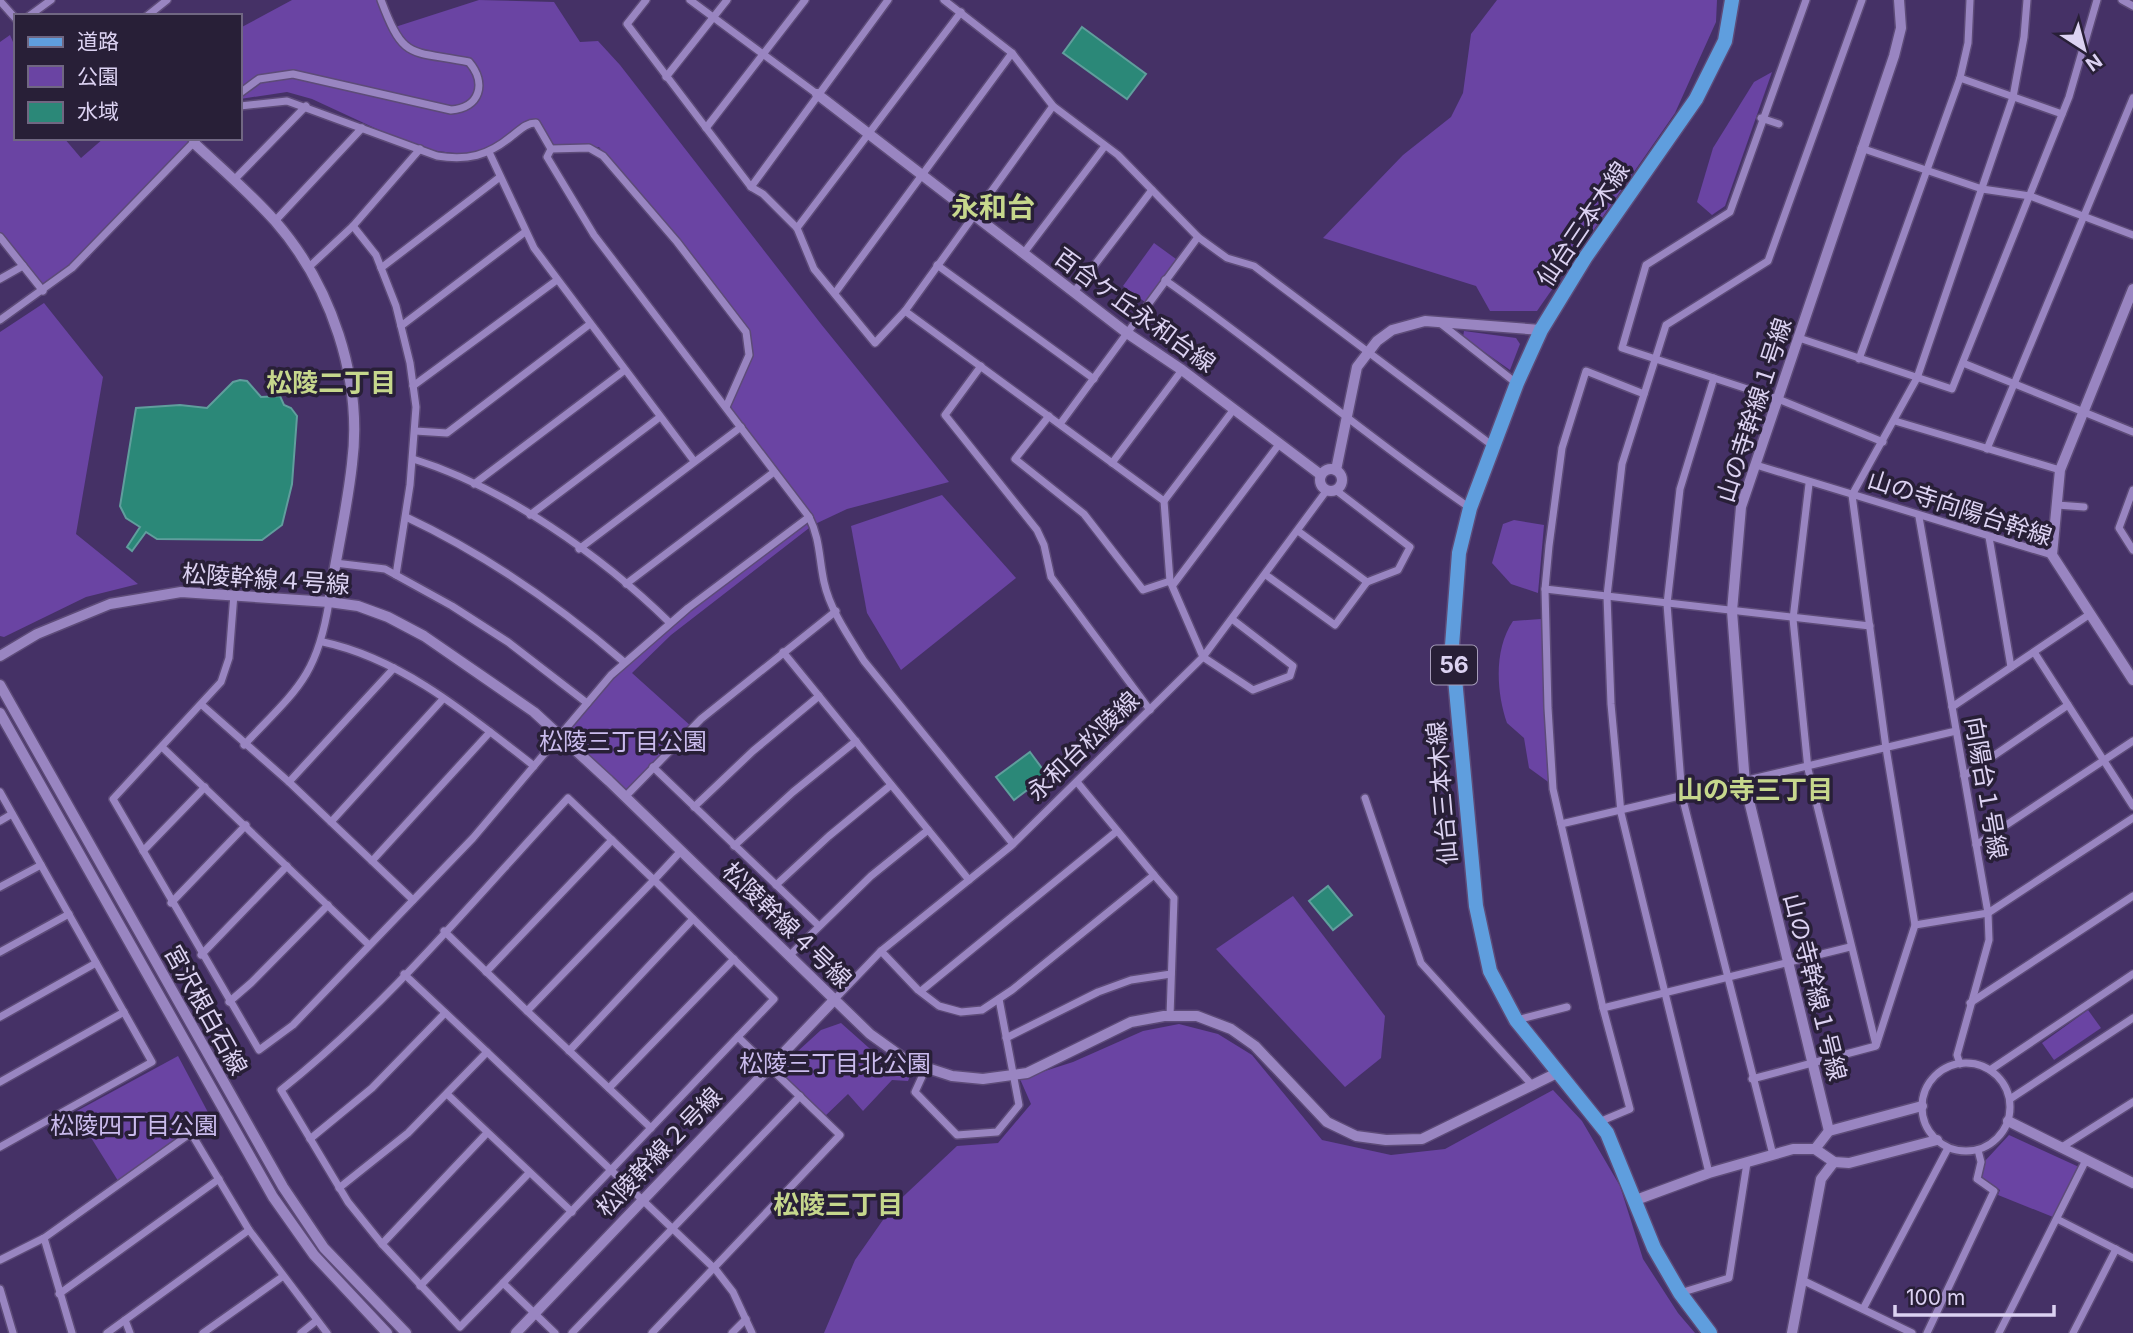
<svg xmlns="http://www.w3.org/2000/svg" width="2133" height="1333" font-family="Inter,'Noto Sans JP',sans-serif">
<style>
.green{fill:#6a44a3}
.water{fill:#2b8878;stroke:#609e9d;stroke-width:2}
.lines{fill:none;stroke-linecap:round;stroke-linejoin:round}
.minor-casing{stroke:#5d4b78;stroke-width:10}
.tertiary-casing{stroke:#5d4b78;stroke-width:13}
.primary-casing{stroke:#5d4b78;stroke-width:17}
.minor{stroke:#9985c1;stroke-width:7}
.tertiary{stroke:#9985c1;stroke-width:10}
.primary{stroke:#5f9ede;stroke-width:14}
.labels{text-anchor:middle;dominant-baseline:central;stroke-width:7;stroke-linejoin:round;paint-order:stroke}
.shield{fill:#281f37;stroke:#a69cba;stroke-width:2}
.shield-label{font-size:23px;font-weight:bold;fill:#dcd2f2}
.street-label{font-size:24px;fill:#dcd2f2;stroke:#281f37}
.park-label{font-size:24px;fill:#cabbed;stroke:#281f37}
.neighbourhood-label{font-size:26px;font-weight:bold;fill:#c6d78c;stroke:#281f37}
.quarter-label{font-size:28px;font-weight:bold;fill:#c6d78c;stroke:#281f37}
</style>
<rect width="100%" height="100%" fill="#453166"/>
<g class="green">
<polygon points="292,0 381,0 392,28 479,0 554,2 580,42 598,41 620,65 821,324 949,482 847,509 813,525 671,635 632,673 692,727 625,797 560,736 624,662 807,518 726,407 749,355 746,332 599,147 551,149 536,123 480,156 420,149 312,99 287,92 240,99 240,28"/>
<polygon points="1497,0 1717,0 1716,22 1675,113 1537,311 1490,311 1476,286 1323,238 1403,155 1451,117 1463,93 1471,34"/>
<polygon points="10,35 16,49 16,138 64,138 81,158 104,138 192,138 97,243 90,257 43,291 0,237 0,42"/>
<polygon points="1772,72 1725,206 1712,215 1697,202 1713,148 1754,82"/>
<polygon points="1154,243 1176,259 1145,302 1123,286"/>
<polygon points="44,303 103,377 76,534 138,584 86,597 4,637 0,636 0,332"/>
<polygon points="1464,331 1516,338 1520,344 1510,370 1463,337"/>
<polygon points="942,495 1016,578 901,670 867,613 851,526"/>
<polygon points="1514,520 1544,525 1538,593 1511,584 1492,563 1503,524"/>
<path d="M1541 619 1551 784 1529 768 1524 738 1507 723C1496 691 1494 649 1513 621Z"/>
<polygon points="1293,896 1385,1016 1381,1058 1345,1087 1216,949"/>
<polygon points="2088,1010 2101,1028 2054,1060 2042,1043"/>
<polygon points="841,1023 887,1064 910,1076 908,1081 892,1080 863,1111 848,1094 823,1118 775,1072 821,1030"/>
<polygon points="1179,1024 1218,1034 1252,1055 1322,1140 1391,1155 1445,1149 1553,1090 1582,1121 1620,1186 1643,1259 1678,1313 1695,1333 824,1333 855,1260 892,1207 957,1146 998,1143 1031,1104 1020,1079 1073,1062 1143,1031"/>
<polygon points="178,1056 211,1118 120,1184 75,1112"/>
<polygon points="2009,1135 2079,1167 2053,1217 1998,1195 2000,1190 1979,1175 1984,1162"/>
</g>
<g class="water">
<polygon points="1082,27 1146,74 1127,99 1063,53"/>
<polygon points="240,380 247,381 261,397 280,396 284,405 291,408 297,416 292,484 282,525 262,540 157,539 146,532 132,551 127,547 140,527 126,518 120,506 136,408 180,405 207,408 233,382"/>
<polygon points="1030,752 1047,775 1014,800 996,777"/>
<polygon points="1328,886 1352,915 1333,930 1309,901"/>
</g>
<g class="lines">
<g class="minor-casing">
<g id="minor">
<polyline points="646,0 627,24 751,187 763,194 797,228 814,269 875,343 905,311 1053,106"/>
<polyline points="690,0 817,94"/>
<polyline points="944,0 1012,53 1053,106 1118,155 1198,237 1227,258 1254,266 1493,446"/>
<polyline points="1806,0 1730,212 1646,265 1622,348 1778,399 1883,442"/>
<polyline points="2122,0 2133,6"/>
<polyline points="0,1 16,19"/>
<polyline points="29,16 51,0"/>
<polyline points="147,16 167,0"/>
<polyline points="666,77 727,0"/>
<polyline points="1960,78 2062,114"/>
<path d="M240 93 259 79 293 74 451 110C480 108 487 83 469 62 409 50 404 61 381 0"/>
<path d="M240 106 287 101 437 156C467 161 488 156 512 136 520 130 526 123 536 123L551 149 547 157 594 235 809 517C820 538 819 559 824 582 830 610 849 637 864 661L1013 844"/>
<polyline points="1761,118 1779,124"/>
<polyline points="706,128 805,0"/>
<polyline points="1861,148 1982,189 2030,196 2133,235"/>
<polyline points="551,149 589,148 603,156 677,242 746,332 749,355 726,407"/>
<polyline points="489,152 534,248 694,461"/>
<polyline points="234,180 306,106"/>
<polyline points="751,187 888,0"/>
<polyline points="275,221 362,128"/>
<polyline points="353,226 376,255 396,306 410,363 416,407 410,485 396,575"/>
<polyline points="797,228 961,12"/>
<polyline points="0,237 43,291"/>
<polyline points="1023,254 1105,146"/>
<polyline points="937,265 1094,379"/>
<polyline points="309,267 353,226 420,149"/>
<polyline points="381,268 500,177"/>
<polyline points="0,279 23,266"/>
<path d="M1165 280C1269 353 1365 436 1470 508"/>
<polyline points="1074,292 1152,190"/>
<polyline points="835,293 1012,53"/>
<polyline points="905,311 1164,501 1170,581 1203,657 1253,690 1290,676 1293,666 1232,619"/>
<polyline points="0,320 72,268 198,138"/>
<polyline points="1440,323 1516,383"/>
<polyline points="401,326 525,232"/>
<polyline points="1799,338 1952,389 2069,97 2097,0"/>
<polyline points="1859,359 1960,78 1968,43 1970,0"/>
<polyline points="1963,363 2133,432"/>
<polyline points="981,366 945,415 1037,530 1044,545 1051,577 1150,710"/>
<polyline points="1714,378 1680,489 1667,604 1682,796 1773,1155"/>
<polyline points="413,386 557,280"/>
<polyline points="1049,416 1015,459 1084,514 1143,590 1170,581"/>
<polyline points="1895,421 2060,470"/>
<polyline points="1060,424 1198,237"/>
<polyline points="415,431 447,433 590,324"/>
<polyline points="1987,449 2133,98"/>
<path d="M413 459C504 487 602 556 670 623"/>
<polyline points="1112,463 1182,370"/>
<polyline points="1756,465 2052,555"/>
<polyline points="474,484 625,370"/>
<polyline points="1809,484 1793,619 1808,769 1876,1045"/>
<polyline points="2133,490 2119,528 2133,550"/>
<polyline points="1337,491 1410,547 1398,570 1367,582"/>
<polyline points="1164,501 1234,409"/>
<polyline points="2057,505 2084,507"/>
<polyline points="530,515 660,417"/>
<path d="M406 517C485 554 558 605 624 662"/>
<polyline points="1919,517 1988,913 1989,940 1957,1055 1960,1064"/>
<polyline points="1989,537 2011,667"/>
<polyline points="579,549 741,427"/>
<polyline points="335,563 385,569 452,606 508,642 587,703"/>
<polyline points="1266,575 1335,625 1367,582 1298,531"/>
<polyline points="626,584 774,472"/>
<polyline points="1173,585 1280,443"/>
<polyline points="1545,589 1870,626"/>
<polyline points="234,594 229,658 221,682 113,799 259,1050 293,1025 473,838 611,675 688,608 809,517"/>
<path d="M323 642C403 659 471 717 534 766"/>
<polyline points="783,652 969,880"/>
<polyline points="2034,652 2133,806"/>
<polyline points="202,705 289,782 413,900"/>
<polyline points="1952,707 2090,614"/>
<path d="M244 745C295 691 317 678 329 602"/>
<polyline points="162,747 369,945"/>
<polyline points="653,767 818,925"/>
<polyline points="1964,776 2068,705"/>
<polyline points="289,782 394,668"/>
<polyline points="0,792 152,1062 0,1147"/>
<polyline points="625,797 701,719 836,611"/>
<polyline points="1365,798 1421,963 1533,1086"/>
<polyline points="694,807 753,751 819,696"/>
<polyline points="0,821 12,814"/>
<polyline points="331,822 443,699"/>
<polyline points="1561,824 1956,731"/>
<polyline points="1976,845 2133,741"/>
<polyline points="734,846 793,792 856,741"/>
<polyline points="143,851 205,787"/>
<polyline points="372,861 490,732"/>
<polyline points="1154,875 1174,898 1170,1016"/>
<polyline points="776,885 829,836 891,785"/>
<polyline points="0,887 41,865"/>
<polyline points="171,903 246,825"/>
<polyline points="1915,925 1988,913 2133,818"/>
<polyline points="444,931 527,1011 654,880 774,999 503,1283"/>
<polyline points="881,951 918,990 939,1006 961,1012 982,1010 1012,990 1154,875 1077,782"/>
<polyline points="0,952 69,914"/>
<polyline points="201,955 287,866"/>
<polyline points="789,956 871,876 928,830"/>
<polyline points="486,972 612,840"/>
<polyline points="921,991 1117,831"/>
<polyline points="834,1000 881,951 1011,846 1203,657 1327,490"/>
<polyline points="229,1002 251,983 328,905"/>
<polyline points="1970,1003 2133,896"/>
<polyline points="1603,1008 1850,947"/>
<polyline points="527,1011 651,1128"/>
<polyline points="0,1017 96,963"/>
<polyline points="1517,1020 1567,1007"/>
<polyline points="1006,1038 1098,992 1131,980 1171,974"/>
<polyline points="569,1051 693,919"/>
<polyline points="487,1052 716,1270 733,1292 752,1333"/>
<circle cx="1966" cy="1107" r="44"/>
<polyline points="926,1068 915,1092 957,1135 997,1132 1019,1105 999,999"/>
<polyline points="1990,1070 2133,974"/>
<polyline points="1752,1079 1876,1046 1915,925 1886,748 1852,495 1917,378 2013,97 2024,37 2027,0"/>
<polyline points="0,1082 124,1012"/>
<polyline points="609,1088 734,959"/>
<polyline points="447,1094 572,1212"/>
<polyline points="2010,1099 2133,1018"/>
<polyline points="1599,1122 1630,1109 1603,1008 1553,789 1548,708 1545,589 1549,546 1562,448 1586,371 1644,394"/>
<polyline points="310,1139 372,1088 445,1013"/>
<polyline points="2062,1147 2133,1102"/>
<polyline points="1709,1173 1621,813 1611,704 1607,596 1622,464 1666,325 1768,261 1862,0"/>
<polyline points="339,1188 408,1133 487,1052 404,974"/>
<polyline points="2057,1219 2133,1258"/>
<polyline points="44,1238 72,1333"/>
<polyline points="382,1244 487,1133"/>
<polyline points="0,1260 44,1238 191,1133 249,1230 327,1333"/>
<polyline points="1802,1280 1912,1333"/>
<polyline points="420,1286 529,1173"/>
<polyline points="0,1289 13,1333"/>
<polyline points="1680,1293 1729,1278 1747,1163"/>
<polyline points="59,1294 219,1179"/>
<polyline points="1863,1309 1948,1148"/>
<polyline points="125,1320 130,1333"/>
<polyline points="107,1333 249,1230"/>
<polyline points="203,1333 282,1277"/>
<polyline points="301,1333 316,1321"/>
<path d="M555 1333 503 1283 460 1327 382 1244 348 1202 281 1090C388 1005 476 897 568 798L654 880 680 852"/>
<polyline points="572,1333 800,1096"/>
<polyline points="652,1333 840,1135 738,1037"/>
<polyline points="732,1333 746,1319"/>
<polyline points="1927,1333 1994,1191 1977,1179 1981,1162 1978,1150"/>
<polyline points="1999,1333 2086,1160"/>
<polyline points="2073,1333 2116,1249"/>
</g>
</g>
<g class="tertiary-casing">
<g id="tertiary">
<polyline points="817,94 1127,333 1182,370 1321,475"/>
<path d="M194 143C221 168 250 193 275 221 331 285 363 379 352 464 347 510 336 556 329 602"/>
<polyline points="2133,289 2060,470 2052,555 2133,680"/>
<circle cx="1331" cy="480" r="11"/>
<polyline points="1336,470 1357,367 1377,341 1392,330 1425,321 1541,330"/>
<polyline points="0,656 37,634 110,604 181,592 329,602 358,606 388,617 424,636 534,712 609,781 870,1034 909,1062 952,1076 983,1079 1027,1073 1131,1022 1164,1016 1197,1016 1231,1029 1255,1046 1327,1122 1356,1136 1386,1140 1422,1139 1559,1072"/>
<polyline points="0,685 283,1187 324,1248 406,1333"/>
<polyline points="0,713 273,1197 314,1255 387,1333"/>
<polyline points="2008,1121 2133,1183"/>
<polyline points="1829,1131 1745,784 1732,611 1741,507 1894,56 1901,28 1899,0"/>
<polyline points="1815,1149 1829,1131 1922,1106"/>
<polyline points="1636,1200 1709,1173 1793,1149 1815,1149 1834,1162 1849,1163 1937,1140"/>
<polyline points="516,1333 834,1000"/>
<polyline points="1792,1333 1821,1179 1834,1162"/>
</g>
</g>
<g class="primary-casing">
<polyline id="primary" points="1710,1333 1680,1293 1654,1248 1607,1133 1516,1020 1490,971 1476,906 1452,646 1459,553 1470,508 1517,383 1541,330 1585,258 1696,99 1725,41 1732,0"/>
</g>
<use href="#minor" class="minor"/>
<use href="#tertiary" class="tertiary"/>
<use href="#primary" class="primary"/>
</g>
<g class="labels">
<rect class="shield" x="1431" y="645.5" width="46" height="39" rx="5"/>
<g class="shield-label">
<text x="1454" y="665">56</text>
</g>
<g class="street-label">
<text transform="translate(1583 224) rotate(-56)">仙台三本木線</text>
<text transform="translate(1135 310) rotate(36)">百合ケ丘永和台線</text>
<text transform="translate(1754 410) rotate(-72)">山の寺幹線１号線</text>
<text transform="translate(1960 508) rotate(18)">山の寺向陽台幹線</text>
<text transform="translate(266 579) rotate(4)">松陵幹線４号線</text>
<text transform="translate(1083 746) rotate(-44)">永和台松陵線</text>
<text transform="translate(1986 788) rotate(80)">向陽台１号線</text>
<text transform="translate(1442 793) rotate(-95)">仙台三本木線</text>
<text transform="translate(787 925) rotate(44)">松陵幹線４号線</text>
<text transform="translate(1815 987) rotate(76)">山の寺幹線１号線</text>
<text transform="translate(206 1010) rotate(61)">宮沢根白石線</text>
<text transform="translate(659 1152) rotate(-46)">松陵幹線２号線</text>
</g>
<g class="park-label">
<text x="623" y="741">松陵三丁目公園</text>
<text x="835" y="1063">松陵三丁目北公園</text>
<text x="134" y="1125">松陵四丁目公園</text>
</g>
<g class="neighbourhood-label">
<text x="331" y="382">松陵二丁目</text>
<text x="1755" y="789">山の寺三丁目</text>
<text x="838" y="1204">松陵三丁目</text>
</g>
<g class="quarter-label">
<text x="993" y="207">永和台</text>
</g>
</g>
<rect x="14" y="14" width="228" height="126" fill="#281f37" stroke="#706782" stroke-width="2"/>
<rect x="28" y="37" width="35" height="10" fill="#5f9ede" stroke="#706782" stroke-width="2"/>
<text x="77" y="49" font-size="21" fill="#dcd2f2">道路</text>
<rect x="28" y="66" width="35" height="21" fill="#6a44a3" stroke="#706782" stroke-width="2"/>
<text x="77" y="84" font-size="21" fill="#dcd2f2">公園</text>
<rect x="28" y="102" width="35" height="21" fill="#2b8878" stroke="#706782" stroke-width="2"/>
<text x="77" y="119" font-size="21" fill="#dcd2f2">水域</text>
<g transform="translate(2084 49) rotate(144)" stroke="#281f37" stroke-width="5" paint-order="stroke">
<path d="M0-5L12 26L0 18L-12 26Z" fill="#dcd2f2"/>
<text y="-10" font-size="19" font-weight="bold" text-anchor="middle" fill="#dcd2f2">N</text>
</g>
<path d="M1895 1305v10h159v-10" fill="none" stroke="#dcd2f2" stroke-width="3.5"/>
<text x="1906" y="1305" font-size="21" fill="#dcd2f2" stroke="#281f37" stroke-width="5" paint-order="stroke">100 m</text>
</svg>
